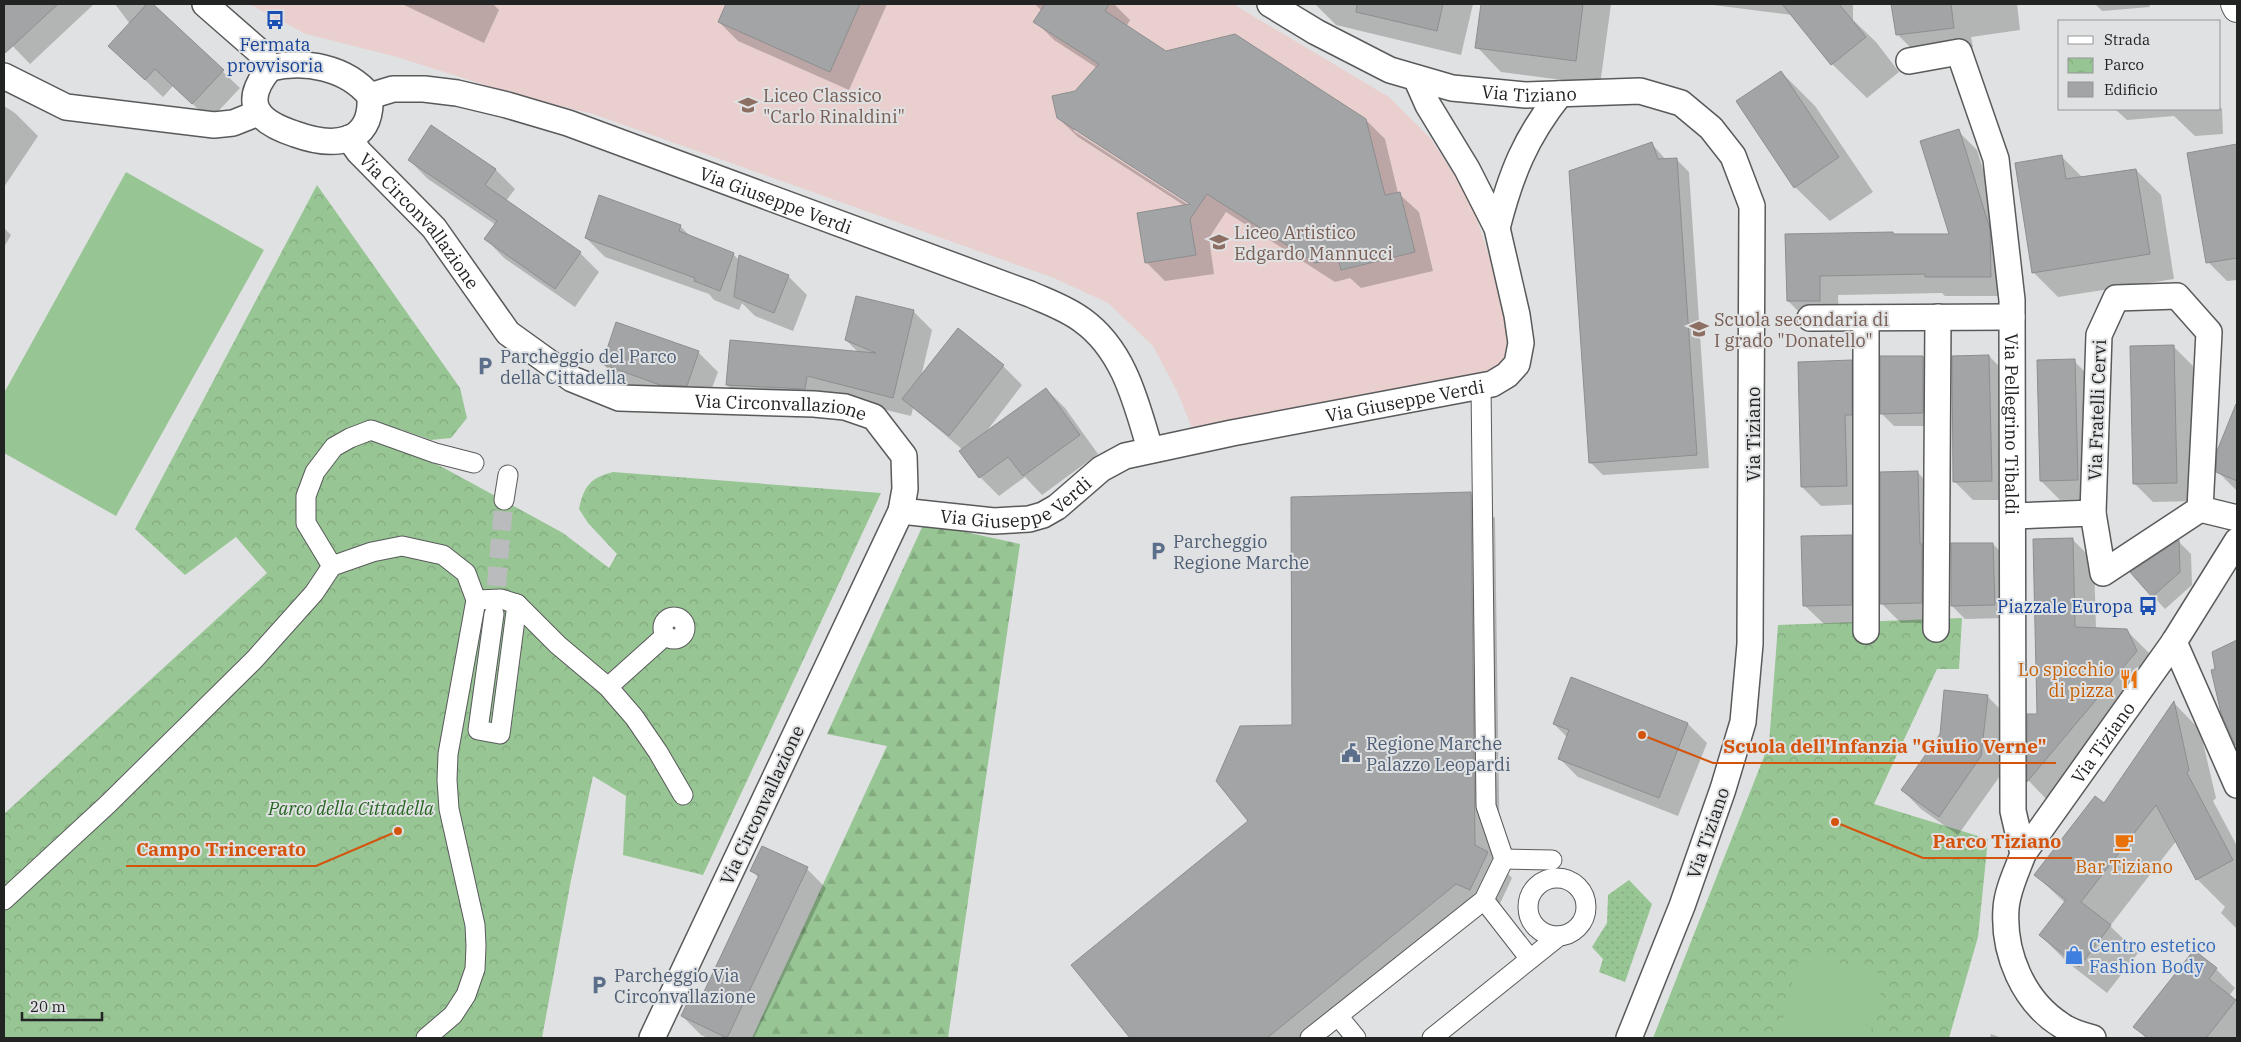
<svg xmlns="http://www.w3.org/2000/svg" width="2241" height="1042" font-family="'IBM Plex Serif',serif">
<style>
.education{fill:#eacfcf}
.grass{fill:url(#grass-dots)}
.forest{fill:url(#forest-firs)}
.park{fill:url(#park-crowns)}
.pitch{fill:#98c594}
.shadow{fill:#0003;fill-rule:evenodd}
.building{fill:#a3a4a6;stroke:#8d8e8f}
.lines{fill:none;stroke-linecap:round;stroke-linejoin:round}
.pedestrian-tunnel{stroke:#babbbc;stroke-width:19;stroke-dasharray:19 9;stroke-linecap:butt}
.pedestrian-casing{stroke:#595a5b;stroke-width:21}
.minor-casing{stroke:#595a5b;stroke-width:28}
.primary-casing{stroke:#595a5b;stroke-width:30}
.pedestrian{stroke:#fff;stroke-width:19}
.minor{stroke:#fff;stroke-width:25}
.primary{stroke:#fff;stroke-width:28}
.labels{text-anchor:middle;dominant-baseline:central;stroke-width:4;stroke-linejoin:round;paint-order:stroke}
.transit-label{font-size:18px;fill:#164399;stroke:#e0e1e2}
.street-label{font-size:18px;fill:#222323;stroke:#e0e1e2}
.education-label{font-size:18px;fill:#785e54;stroke:#e0e1e2;text-anchor:start}
.service-label{font-size:18px;fill:#4e5e75;stroke:#e0e1e2;text-anchor:start}
.food-label{font-size:18px;fill:#c56008;stroke:#e0e1e2;text-anchor:end}
.park-label{font-size:18px;font-style:italic;fill:#266422;stroke:#e0e1e2}
.shop-label{font-size:18px;fill:#366cbe;stroke:#e0e1e2;text-anchor:start}
.leader{fill:none;stroke:#d4540e;stroke-width:2}
.callout-dot{fill:#d4540e;stroke:#e0e1e2;stroke-width:2}
.callout-label{font-size:19px;text-anchor:middle;font-weight:bold;fill:#d4540e;stroke:#e0e1e2;stroke-width:4;stroke-linejoin:round;paint-order:stroke}
</style>
<defs>
<pattern id="grass-dots" width="8" height="8" patternUnits="userSpaceOnUse" patternTransform="scale(1.25)"><rect width="8" height="8" fill="#98c594"/><path d="M2 2h.1M6 6h.1" fill="none" stroke="#83a97f" stroke-width="1.8" stroke-linecap="round"/></pattern>
<pattern id="forest-firs" width="22" height="20" patternUnits="userSpaceOnUse" patternTransform="scale(1.25)"><rect width="22" height="20" fill="#98c594"/><path d="M5 1l3.5 6h-7zM16 11l3.5 6h-7z" fill="#83a97f"/></pattern>
<pattern id="park-crowns" width="20" height="18" patternUnits="userSpaceOnUse" patternTransform="scale(1.25)"><rect width="20" height="18" fill="#98c594"/><path d="M2 6a3 3 0 1 1 6 0M12 15a3 3 0 1 1 6 0" fill="none" stroke="#83a97f"/></pattern>
</defs>
<rect width="100%" height="100%" fill="#e0e1e2"/>
<polygon class="education" points="249,4 1233,4 1389,97 1431,139 1470,200 1496,275 1511,341 1508,369 1195,436 1178,393 1153,346 1108,303 1054,278 593,114 516,95 397,57 306,34"/>
<polygon class="grass" points="1629,880 1652,904 1625,982 1599,972 1603,959 1592,947 1607,923 1608,895"/>
<polygon class="forest" points="924,523 1020,544 948,1038 752,1038 887,746 827,734"/>
<g class="park">
<path d="M317 185 460 388 467 418 451 438 431 440 400 429 392 442 444 468 563 533 609 568 617 554 588 523 579 509C584 486 590 478 613 472L881 493 703 875 623 855 626 796 593 776 571 880 542 1038H4V814L267 573 236 537 185 575 135 529Z"/>
<polygon points="1962,618 1959,669 1937,669 1874,804 1988,839 1978,937 1949,1038 1653,1038 1769,744 1778,625"/>
</g>
<g class="pitch">
<polygon points="126,172 264,250 116,516 4,453 4,393"/>
<polygon points="1800,953 1885,975 1869,1038 1778,1038"/>
</g>
<g class="shadow">
<polygon points="4,4 94,4 30,64 4,37"/>
<polygon points="115,4 151,4 240,88 210,120 173,86 163,97 127,63 130,24"/>
<polygon points="402,4 493,4 499,10 484,43"/>
<polygon points="728,4 887,4 849,90 738,41 719,22"/>
<path d="M1035 4H1114L1130 20 1126 27 1166 52 1366 120 1385 139 1398 193 1419 212 1433 271 1361 288 1350 278 1335 282 1226 212 1209 238 1214 274 1165 281 1146 262 1185 206 1078 137 1058 118 1075 92 1097 68 1054 40 1035 21 1042 11ZM1074 128 1196 207 1195 209 1074 131Z"/>
<polygon points="1315,4 1473,4 1461,55 1336,25"/>
<polygon points="1482,4 1611,4 1600,85 1501,72 1477,47"/>
<polygon points="1705,4 1853,4 1853,20 1876,42 1899,72 1867,98 1832,64 1793,15"/>
<polygon points="1893,4 2017,4 2020,30 1971,37 1973,47 1916,53 1897,34"/>
<polygon points="2095,4 2149,4 2150,7 2102,11"/>
<polygon points="1781,72 1815,106 1873,192 1830,221 1795,187"/>
<polygon points="4,106 15,113 38,136 4,187"/>
<polygon points="2220,107 2222,109 2223,134 2195,136 2174,116 2127,120 2115,109"/>
<polygon points="432,127 496,170 515,189 506,201 580,253 599,272 575,307 504,258 486,239 496,225 428,179 409,160"/>
<polygon points="1958,131 1977,150 2008,249 2010,296 1945,296 1942,293 1838,295 1839,319 1807,320 1788,301 1786,235 1893,233 1895,236 1950,235"/>
<polygon points="1651,143 1666,160 1676,159 1689,172 1709,468 1603,475 1590,462"/>
<polygon points="2237,145 2237,280 2227,281 2208,262 2188,154"/>
<polygon points="2061,156 2083,178 2136,170 2161,195 2174,279 2058,297 2033,272"/>
<polygon points="680,226 692,238 733,254 739,260 788,276 807,295 793,331 755,316 742,303 739,310 714,300 709,294 605,257 586,238"/>
<polygon points="4,228 11,235 4,247"/>
<polygon points="913,311 932,330 921,377 958,330 1003,366 1022,385 986,432 1046,389 1065,408 1098,454 1042,495 1025,477 999,496 980,477 963,450 913,408 911,416 825,395 746,404 727,385 859,353 846,340"/>
<polygon points="617,324 699,353 718,372 706,404 680,403 622,383 603,364"/>
<polygon points="2174,347 2193,366 2196,501 2153,502 2134,483"/>
<polygon points="1989,356 2008,375 2011,500 1973,500 1954,481"/>
<polygon points="1923,357 1936,370 1935,426 1894,426 1882,414"/>
<polygon points="1851,361 1870,380 1865,504 1821,506 1802,487"/>
<polygon points="2074,361 2093,380 2096,499 2060,500 2041,481"/>
<polygon points="2237,405 2237,491 2218,472 2219,451"/>
<polygon points="1917,472 1936,491 1940,622 1901,623 1882,604"/>
<polygon points="1471,494 1495,518 1500,865 1512,878 1495,914 1482,908 1321,1038 1132,1038 1073,966 1250,821 1294,727"/>
<polygon points="1851,536 1870,555 1870,623 1824,624 1804,605"/>
<polygon points="2072,539 2094,561 2096,629 2126,630 2149,653 2159,674 2050,803 2029,781 2028,715 2038,715"/>
<polygon points="2179,542 2191,554 2192,585 2165,609 2153,596"/>
<polygon points="1993,544 2006,557 2007,618 1965,619 1952,606"/>
<polygon points="2233,643 2237,643 2237,741 2232,736 2217,669"/>
<polygon points="1572,679 1688,724 1707,743 1678,816 1578,777 1559,758 1567,737 1554,724"/>
<polygon points="1987,696 2006,715 2000,776 1958,835 1921,809 1902,790"/>
<polygon points="2174,703 2200,730 2216,798 2213,801 2237,846 2237,929 2221,913 2225,907 2197,879 2177,840 2110,926 2138,953 2107,993 2067,962 2040,935 2065,903 2035,874 2105,805"/>
<polygon points="807,869 826,888 754,1038 708,1038 701,1035 682,1016 703,998 759,878 752,871"/>
<polygon points="2216,969 2235,988 2229,996 2237,1003 2237,1038 2146,1038 2135,1027"/>
<polygon points="1991,1034 2002,1038 1990,1038"/>
</g>
<g class="building">
<polygon points="4,4 58,4 4,54"/>
<polygon points="147,4 153,4 224,70 192,104 155,69 145,80 108,46"/>
<polygon points="726,4 860,4 830,72 718,22"/>
<polygon points="1045,4 1109,4 1105,11 1166,51 1235,34 1366,119 1385,195 1400,192 1415,252 1341,270 1338,258 1315,263 1207,194 1190,219 1196,255 1145,263 1137,213 1190,204 1057,118 1052,96 1075,91 1099,64 1033,22"/>
<polygon points="1357,4 1443,4 1437,31 1356,12"/>
<polygon points="1481,4 1583,4 1576,61 1475,48"/>
<polygon points="1782,4 1839,4 1866,37 1831,65"/>
<polygon points="1891,4 1951,4 1954,28 1896,35"/>
<polygon points="1781,71 1839,157 1794,188 1736,101"/>
<polygon points="431,125 496,169 485,185 581,252 555,289 484,239 497,221 408,160"/>
<polygon points="1959,129 1990,229 1991,277 1925,277 1925,274 1820,276 1820,301 1787,301 1785,234 1893,232 1893,234 1949,234 1920,141"/>
<polygon points="1652,142 1658,159 1677,158 1697,455 1589,463 1569,171"/>
<polygon points="2237,144 2237,258 2206,263 2187,153"/>
<polygon points="2062,155 2066,179 2136,169 2150,254 2032,273 2015,163"/>
<polygon points="599,195 681,225 679,231 734,253 720,291 694,281 695,278 585,238"/>
<polygon points="739,255 789,275 774,313 734,297"/>
<polygon points="856,296 914,310 893,398 807,376 805,389 726,385 730,340 876,353 845,340"/>
<polygon points="616,322 699,351 687,386 660,385 602,364"/>
<polygon points="958,328 1004,365 949,436 902,399"/>
<polygon points="2174,345 2177,483 2133,484 2130,346"/>
<polygon points="1989,355 1992,481 1953,482 1952,356"/>
<polygon points="1880,356 1923,356 1923,413 1880,414"/>
<polygon points="2075,359 2078,480 2040,481 2037,360"/>
<polygon points="1852,360 1852,415 1845,415 1847,486 1801,487 1798,362"/>
<polygon points="1046,388 1080,435 1023,476 1008,457 979,478 959,451"/>
<polygon points="2236,404 2237,404 2237,481 2216,472 2217,451"/>
<polygon points="1918,471 1920,544 1922,544 1922,603 1880,604 1880,472"/>
<polygon points="1471,492 1475,845 1488,852 1470,890 1456,884 1267,1038 1130,1038 1071,965 1248,821 1216,781 1240,726 1292,725 1291,497"/>
<polygon points="1852,535 1852,605 1803,606 1801,536"/>
<polygon points="2073,538 2075,627 2127,629 2137,651 2027,782 2027,714 2037,714 2033,539"/>
<polygon points="2179,540 2180,572 2152,597 2130,572"/>
<polygon points="1951,543 1993,543 1995,605 1951,606"/>
<polygon points="2237,640 2237,745 2235,745 2221,713 2211,670 2215,669 2212,652"/>
<polygon points="1571,677 1688,723 1659,798 1558,759 1569,730 1553,724"/>
<polygon points="1944,690 1988,695 1981,756 1939,817 1901,790 1940,734"/>
<polygon points="2174,701 2189,770 2187,773 2233,860 2196,880 2156,805 2081,902 2111,925 2079,967 2039,935 2066,900 2034,875 2095,796 2104,803"/>
<polygon points="762,846 808,867 727,1038 681,1016 693,991 702,996 759,875 750,871"/>
<polygon points="2194,950 2217,968 2209,979 2236,1000 2206,1038 2148,1038 2133,1027"/>
</g>
<g class="lines">
<polyline class="pedestrian-tunnel" points="494,614 504,500"/>
<g class="pedestrian-casing">
<g id="pedestrian">
<polyline points="504,500 508,475"/>
<polyline points="332,566 306,523 306,496 315,472 334,447 350,438 371,430 435,453 474,463"/>
<polyline points="476,600 501,599 517,604 558,645 608,687 634,717 658,752 683,795"/>
<polyline points="494,614 478,730 500,734 517,604"/>
<circle cx="674" cy="628" r="11"/>
<polyline points="608,687 666,635"/>
<polyline points="1504,859 1552,860"/>
<circle cx="1557" cy="907" r="29"/>
<polyline points="4,900 108,804 254,660 314,593 332,566 372,552 402,546 443,555 466,573 476,600 448,754 447,780 449,809 475,925 476,946 475,969 466,995 453,1015 426,1038"/>
<polyline points="1484,900 1530,959"/>
<polyline points="1338,1016 1356,1038"/>
<polyline points="1310,1038 1484,900 1504,859 1486,806 1481,386"/>
<polyline points="1432,1038 1559,936"/>
</g>
</g>
<g class="minor-casing">
<g id="minor">
<polyline points="205,4 261,53 270,68"/>
<path id="s1" d="M1270 4 1316 32 1390 70 1452 88 1526 95 1640 91 1681 103 1711 128 1733 156 1752 206 1750 644 1743 722 1723 789 1682 906 1629 1038"/>
<path id="s2" d="M1909 61 1959 52 1996 159 2012 300 2013 811 2023 854"/>
<path d="M270 68C240 104 258 122 295 134 331 147 373 147 370 96"/>
<path d="M270 68C305 60 346 67 370 96"/>
<polyline points="4,76 66,107 214,125 233,123 258,113"/>
<path id="s3" d="M370 96 393 89H424L457 93 507 105 568 123 1030 294C1048 302 1066 308 1082 320 1124 350 1136 402 1150 449"/>
<path id="s4" d="M349 138 359 152 434 228 508 333 572 379 619 398 814 404 845 407 874 417 904 456 905 489 901 511 652 1038"/>
<path d="M1497 228C1511 174 1525 138 1560 94"/>
<polyline points="1810,318 2012,317"/>
<polyline points="2200,509 2209,332 2177,296 2116,298 2099,335 2093,513 2103,573 2200,509 2237,518"/>
<path id="s5" d="M901 511 994 521 1029 519 1043 515 1057 507 1101 469 1125 456 1232 433 1481 386 1492 384 1507 375 1517 364 1521 343 1517 315 1497 228 1467 169 1428 105 1416 78"/>
<polyline points="2013,516 2093,513"/>
<polyline points="1936,629 1938,317"/>
<polyline points="1866,631 1866,318"/>
<polyline points="2174,642 2237,785"/>
<path id="s6" d="M2093 1038C2082 1035 2070 1032 2061 1025 2023 1001 2003 953 2006 909 2007 890 2017 871 2023 854L2174 642 2237 541"/>
</g>
</g>
<g class="primary-casing">
<polyline id="primary" points="2235,4 2237,8"/>
</g>
<use href="#pedestrian" class="pedestrian"/>
<use href="#minor" class="minor"/>
<use href="#primary" class="primary"/>
</g>
<defs>
<g id="bus-bare" transform="scale(1.5)"><path d="M-5-6H5V4H4V6H2V4H-2V6H-4V4H-5ZM-3.5-4V0h7V-4ZM-3.5 1.2v1.5H-2V1.2ZM2 1.2v1.5H3.5V1.2Z" fill="#1a4fb4" stroke="#e0e1e2" stroke-width="2.5" paint-order="stroke"/></g>
<g id="school-bare" transform="scale(1.5)"><path d="M0-5L7-2L0 1L-7-2ZM-4 1L0 2.5L4 1V4Q0 6-4 4Z" fill="#8d6e63" stroke="#e0e1e2" stroke-width="2.5" paint-order="stroke"/></g>
<g id="parking-bare" transform="scale(1.5)"><path d="M-3.5-5.5H1a3.5 3.5 0 0 1 0 7H-1V5.5H-3.5ZM-1-3.4V-.6H.8a1.4 1.4 0 0 0 0-2.8Z" fill="#5c6f8a" stroke="#e0e1e2" stroke-width="2.5" paint-order="stroke"/></g>
<g id="restaurant-bare" transform="scale(1.5)"><path d="M-5-6h1v4h1v-4h1v4h1v-4h1v5L-1.5 .5V6h-2V.5L-5-1ZM5-6V6H3V1.5H1.5Q1.5-4 5-6Z" fill="#e8710a" stroke="#e0e1e2" stroke-width="2.5" paint-order="stroke"/></g>
<g id="civic-bare" transform="scale(1.5)"><path d="M-.6-6.5H3V-4.5H.6V-3L4-1V1h2V6H-6V1h2V-1L-.6-3ZM-1.2 2.5V6h2.4V2.5Z" fill="#5c6f8a" stroke="#e0e1e2" stroke-width="2.5" paint-order="stroke"/></g>
<g id="cafe-bare" transform="scale(1.5)"><path d="M-5.5-4.5H6V0H3Q3 3.5 0 3.5H-2.5Q-5.5 3.5-5.5 0ZM3-3.2v2h1.7v-2ZM-6 4.5H4V6H-6Z" fill="#e8710a" stroke="#e0e1e2" stroke-width="2.5" paint-order="stroke"/></g>
<g id="shop-bare" transform="scale(1.5)"><path d="M-5-2.5h2.3a2.7 3.5 0 0 1 5.4 0H5L5.5 6h-11ZM-1.5-2.5h3a1.5 2.3 0 0 0-3 0Z" fill="#3f7fe0" stroke="#e0e1e2" stroke-width="2.5" paint-order="stroke"/></g>
</defs>
<g fill-rule="evenodd">
<use href="#bus-bare" x="275" y="20"/>
<use href="#school-bare" x="748" y="105"/>
<use href="#school-bare" x="1219" y="242"/>
<use href="#school-bare" x="1699" y="329"/>
<use href="#parking-bare" x="485" y="366"/>
<use href="#parking-bare" x="1158" y="551"/>
<use href="#bus-bare" x="2148" y="606"/>
<use href="#restaurant-bare" x="2129" y="679"/>
<use href="#civic-bare" x="1351" y="753"/>
<use href="#cafe-bare" x="2124" y="842"/>
<use href="#shop-bare" x="2074" y="955"/>
<use href="#parking-bare" x="599" y="985"/>
</g>
<g class="labels">
<g class="transit-label">
<text x="275" y="44">Fermata<tspan x="275" dy="21">provvisoria</tspan></text>
<text x="2133" y="606" text-anchor="end">Piazzale Europa</text>
</g>
<g class="street-label">
<text stroke="none"><textPath href="#s1" startOffset="279">Via Tiziano</textPath></text>
<text stroke="none"><textPath href="#s3" startOffset="425">Via Giuseppe Verdi</textPath></text>
<text stroke="none"><textPath href="#s4" startOffset="109">Via Circonvallazione</textPath></text>
<text stroke="none"><textPath href="#s5" startOffset="530">Via Giuseppe Verdi</textPath></text>
<text stroke="none"><textPath href="#s4" startOffset="544">Via Circonvallazione</textPath></text>
<text transform="translate(2097 410) rotate(-88)">Via Fratelli Cervi</text>
<text stroke="none"><textPath href="#s2" startOffset="430">Via Pellegrino Tibaldi</textPath></text>
<text transform="translate(1753 434) rotate(-90)">Via Tiziano</text>
<text stroke="none"><textPath href="#s5" startOffset="120">Via Giuseppe Verdi</textPath></text>
<text stroke="none"><textPath href="#s6" startOffset="364">Via Tiziano</textPath></text>
<text transform="translate(762 805) rotate(-65)">Via Circonvallazione</text>
<text transform="translate(1708 833) rotate(-71)">Via Tiziano</text>
</g>
<g class="education-label">
<text x="763" y="95">Liceo Classico<tspan x="763" dy="21">"Carlo Rinaldini"</tspan></text>
<text x="1234" y="232">Liceo Artistico<tspan x="1234" dy="21">Edgardo Mannucci</tspan></text>
<text x="1714" y="319">Scuola secondaria di<tspan x="1714" dy="21">I grado "Donatello"</tspan></text>
</g>
<g class="service-label">
<text x="500" y="356">Parcheggio del Parco<tspan x="500" dy="21">della Cittadella</tspan></text>
<text x="1173" y="541">Parcheggio<tspan x="1173" dy="21">Regione Marche</tspan></text>
<text x="1366" y="743">Regione Marche<tspan x="1366" dy="21">Palazzo Leopardi</tspan></text>
<text x="614" y="975">Parcheggio Via<tspan x="614" dy="21">Circonvallazione</tspan></text>
</g>
<g class="food-label">
<text x="2114" y="669">Lo spicchio<tspan x="2114" dy="21">di pizza</tspan></text>
<text x="2124" y="866" text-anchor="middle">Bar Tiziano</text>
</g>
<g class="park-label">
<text x="351" y="808">Parco della Cittadella</text>
</g>
<g class="shop-label">
<text x="2089" y="945">Centro estetico<tspan x="2089" dy="21">Fashion Body</tspan></text>
</g>
</g>
<path class="leader" d="M1642 735L1713 763H2056M1835 822L1923 858H2072M398 831L316 866H126"/>
<g class="callout-dot">
<circle cx="1642" cy="735" r="5"/>
<circle cx="1835" cy="822" r="5"/>
<circle cx="398" cy="831" r="5"/>
</g>
<g class="callout-label">
<text x="1885" y="753">Scuola dell'Infanzia "Giulio Verne"</text>
<text x="1997" y="848">Parco Tiziano</text>
<text x="221" y="856">Campo Trincerato</text>
</g>
<rect width="2241" height="1042" fill="none" stroke="#222323" stroke-width="10"/>
<rect x="2058" y="20" width="162" height="90" fill="#e0e1e2" stroke="#949596"/>
<rect x="2068" y="36" width="25" height="8" fill="#ffffff" stroke="#949596"/>
<text x="2104" y="45" font-size="15" fill="#222323">Strada</text>
<rect x="2068" y="58" width="25" height="15" fill="url(#park-crowns)" stroke="#949596"/>
<text x="2104" y="70" font-size="15" fill="#222323">Parco</text>
<rect x="2068" y="82" width="25" height="15" fill="#a3a4a6" stroke="#949596"/>
<text x="2104" y="95" font-size="15" fill="#222323">Edificio</text>
<path d="M22 1012v8h80v-8" fill="none" stroke="#222323" stroke-width="2.5"/>
<text x="30" y="1012" font-size="15" fill="#222323" stroke="#e0e1e2" stroke-width="4" paint-order="stroke">20 m</text>
</svg>
